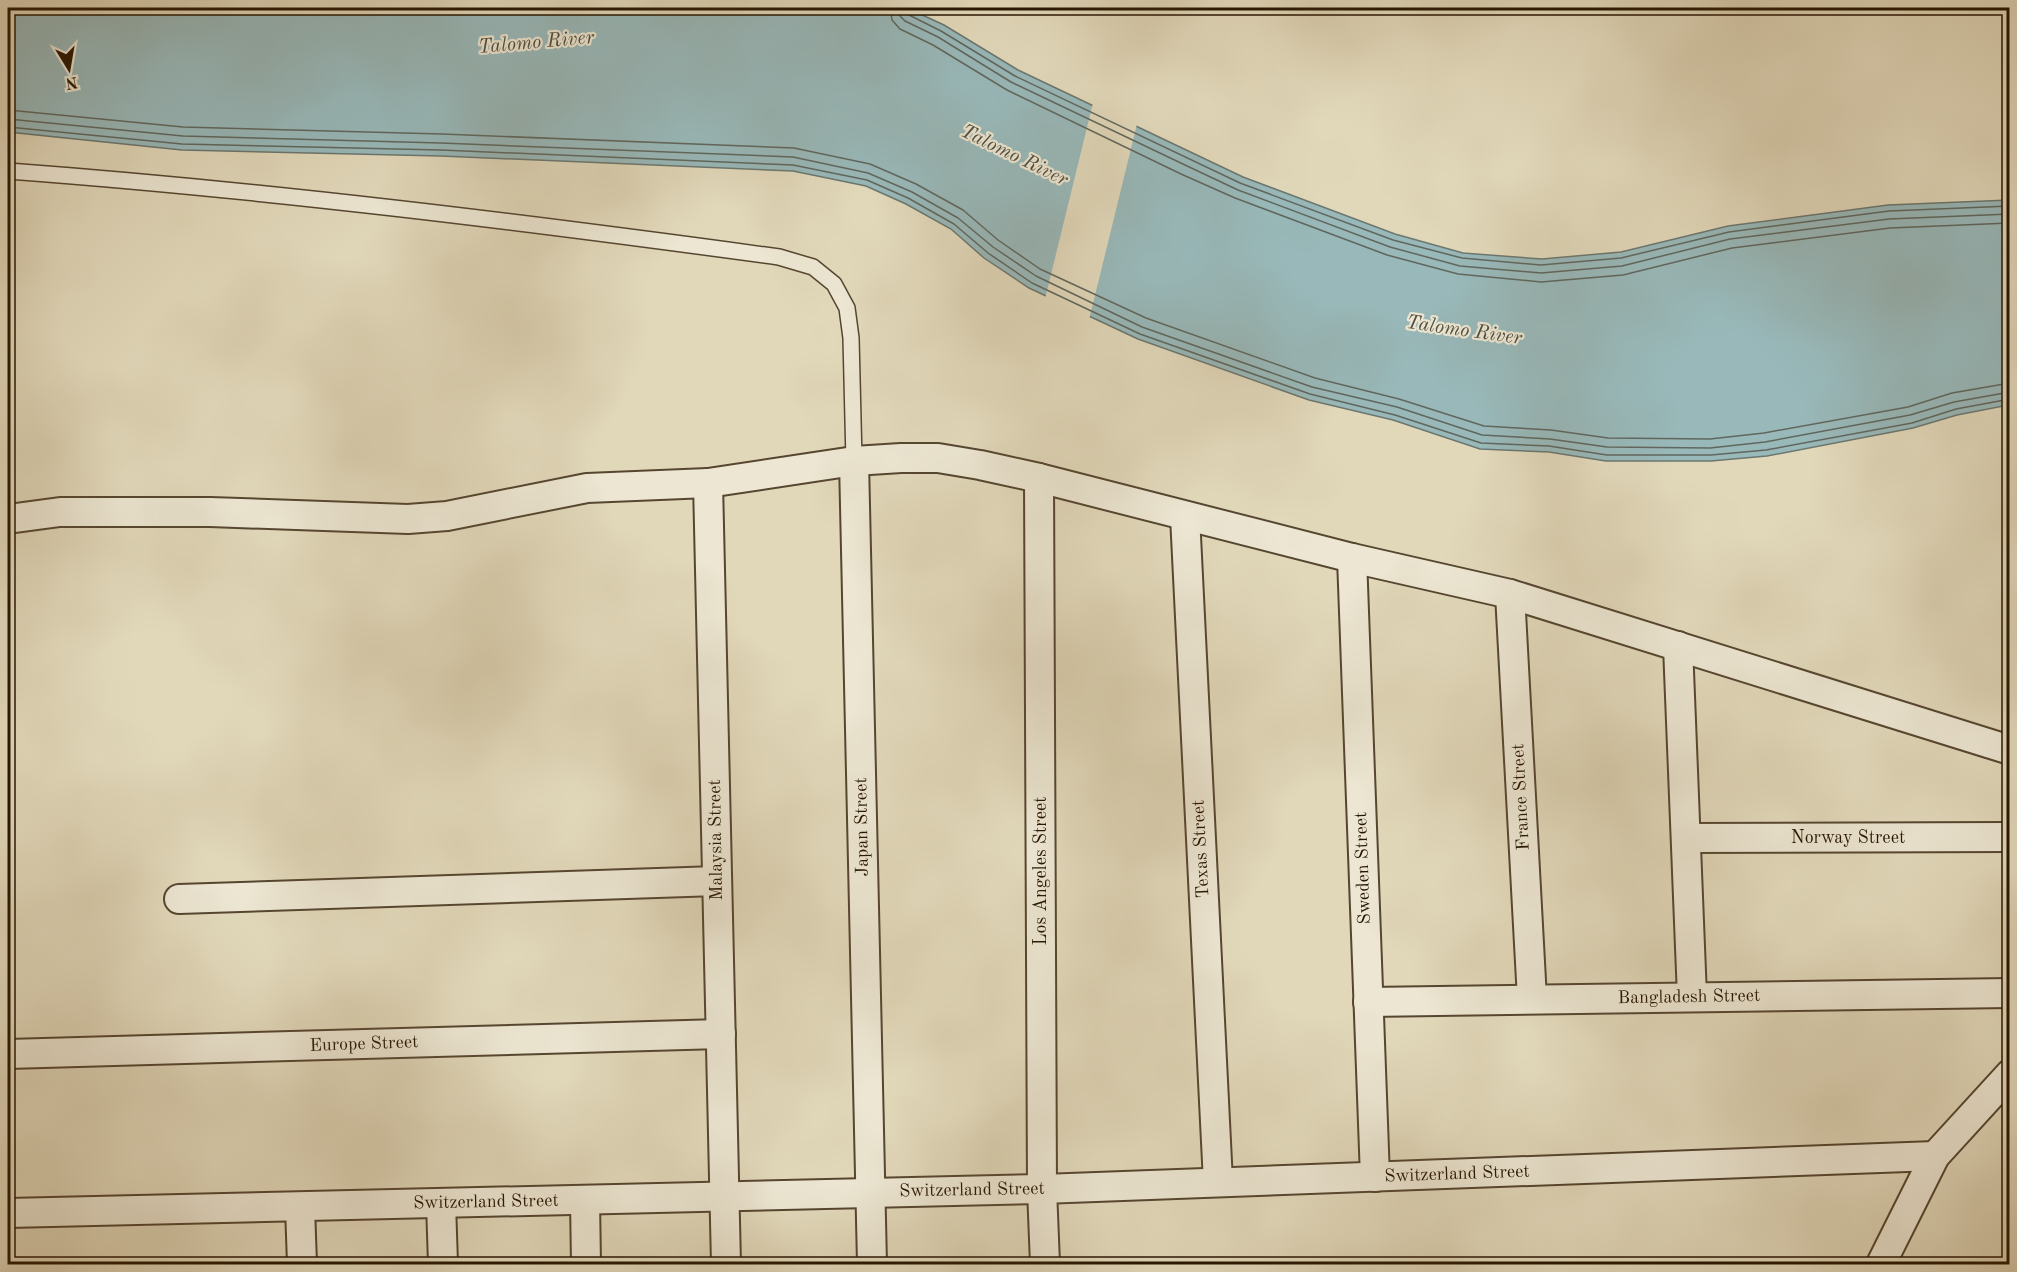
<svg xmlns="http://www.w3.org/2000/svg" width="2017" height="1272" font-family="'Old Standard TT',serif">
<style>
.water{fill:#98b8b9;stroke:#6b7770;stroke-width:1.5}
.pier{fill:#e1d8ba}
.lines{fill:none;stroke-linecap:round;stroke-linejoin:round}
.shore{stroke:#60675e;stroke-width:1.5}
.service-casing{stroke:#564630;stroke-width:18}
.minor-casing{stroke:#564630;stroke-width:32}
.service{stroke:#ece6d2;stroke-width:15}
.minor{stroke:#ece6d2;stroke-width:28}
.labels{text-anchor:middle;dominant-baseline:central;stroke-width:4.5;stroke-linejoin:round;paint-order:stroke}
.street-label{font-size:18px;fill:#271602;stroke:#ece6d2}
.water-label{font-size:20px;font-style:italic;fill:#4f4f42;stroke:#ece6d2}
</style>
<rect width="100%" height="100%" fill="#e1d8ba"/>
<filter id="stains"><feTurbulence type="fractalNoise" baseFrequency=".00333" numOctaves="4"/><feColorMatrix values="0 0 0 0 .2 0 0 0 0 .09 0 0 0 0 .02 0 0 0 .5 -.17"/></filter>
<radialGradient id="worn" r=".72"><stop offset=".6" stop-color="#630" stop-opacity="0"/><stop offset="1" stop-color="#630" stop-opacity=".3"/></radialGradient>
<polygon class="water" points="8,8 907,8 944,25 1018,70 1243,177 1395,234 1463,253 1542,259 1621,252 1728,226 1888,205 2009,200 2009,405 1957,415 1913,428 1767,456 1711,461 1606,461 1549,452 1480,449 1393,420 1309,400 1138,339 1029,288 984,258 951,229 906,204 866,186 793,171 441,156 182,150 8,132"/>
<polygon class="pier" points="1093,103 1137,124 1089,320 1045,299"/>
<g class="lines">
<g class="shore">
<polyline points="890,8 892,20 900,29 933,45 1007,90 1181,174 1235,198 1387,255 1458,274 1541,282 1623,275 1732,248 1890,228 2010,223"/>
<polyline points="899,8 900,16 905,21 938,37 1011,82 1185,165 1238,190 1390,247 1460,266 1541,273 1622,266 1730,239 1889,219 2010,214"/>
<polyline points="906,8 909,15 941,31 1015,76 1240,183 1393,240 1462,258 1541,265 1621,258 1729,232 1889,211 2010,206"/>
<polyline points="8,110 183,127 442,134 794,148 870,164 916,184 963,210 998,240 1040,269 1146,318 1315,378 1399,399 1484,426 1551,430 1608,438 1710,439 1764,433 1908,407 1952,393 2010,383"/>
<polyline points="8,119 183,136 441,143 793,157 868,173 912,192 958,218 993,247 1036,276 1142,327 1312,387 1397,407 1482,435 1550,439 1607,447 1710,448 1765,442 1910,415 1954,402 2010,392"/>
<polyline points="8,127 182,144 441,150 793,165 867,180 908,198 954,224 988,253 1032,283 1140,334 1310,394 1395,415 1481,443 1549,446 1607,455 1711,455 1766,450 1912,423 1956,409 2010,399"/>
</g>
<g class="service-casing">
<path id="service" d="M8 171C265 190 522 222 779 257L813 267 834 284 847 308 851 338 854 461"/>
</g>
<g class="minor-casing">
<g id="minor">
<polyline points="854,461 872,1264"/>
<polyline points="1039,478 1042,1189 1045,1264"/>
<polyline points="708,483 726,1264"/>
<polyline points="1185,516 1218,1182"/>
<polyline points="8,519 60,512 210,512 408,519 447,516 587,488 708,483 854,461 901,458 938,458 980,465 1039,478 1352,558 1510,594 2010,750"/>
<polyline points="1352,558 1375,1177"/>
<polyline points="1510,594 1532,999"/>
<polyline points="1678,646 1692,997"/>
<polyline points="1686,838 2010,837"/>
<polyline points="179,899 717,881"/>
<polyline points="1368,1002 2010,993"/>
<polyline points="8,1054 721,1034"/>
<polyline points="585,1200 586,1264"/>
<polyline points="441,1203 443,1264"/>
<polyline points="300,1207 302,1264"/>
<polyline points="8,1213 1042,1189 1935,1156"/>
<polyline points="1881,1264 1935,1156 2010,1074"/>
</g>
</g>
<use href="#service" class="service"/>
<use href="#minor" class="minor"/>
</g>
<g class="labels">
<g class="street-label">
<text transform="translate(1521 797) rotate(-93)">France Street</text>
<text transform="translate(862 827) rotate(-91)">Japan Street</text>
<text x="1848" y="838">Norway Street</text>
<text transform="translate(716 840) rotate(-91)">Malaysia Street</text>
<text transform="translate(1201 849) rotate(-93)">Texas Street</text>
<text transform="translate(1363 868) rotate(-92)">Sweden Street</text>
<text transform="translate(1041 871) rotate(-90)">Los Angeles Street</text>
<text transform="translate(1689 997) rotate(-1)">Bangladesh Street</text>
<text transform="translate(364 1044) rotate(-2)">Europe Street</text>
<text transform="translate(1457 1174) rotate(-2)">Switzerland Street</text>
<text transform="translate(972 1190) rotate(-1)">Switzerland Street</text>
<text transform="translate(486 1202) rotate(-1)">Switzerland Street</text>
</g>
<g class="water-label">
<text transform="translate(536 43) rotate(-5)">Talomo River</text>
<text transform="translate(1014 156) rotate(26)">Talomo River</text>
<text transform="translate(1464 331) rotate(8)">Talomo River</text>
</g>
</g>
<rect width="2017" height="1272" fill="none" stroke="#e1d8ba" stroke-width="30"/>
<rect x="9" y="9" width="1999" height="1254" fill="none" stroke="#271602" stroke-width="3"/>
<rect x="15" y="15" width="1987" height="1242" fill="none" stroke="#271602" stroke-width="1.5"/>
<g transform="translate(69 69) rotate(169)" stroke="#ece6d2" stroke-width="4.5" paint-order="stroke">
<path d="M0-4.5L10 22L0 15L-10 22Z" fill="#271602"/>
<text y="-9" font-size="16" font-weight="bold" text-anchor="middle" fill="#271602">N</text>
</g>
<rect width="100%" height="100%" filter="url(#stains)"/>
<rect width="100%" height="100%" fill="url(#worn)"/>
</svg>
